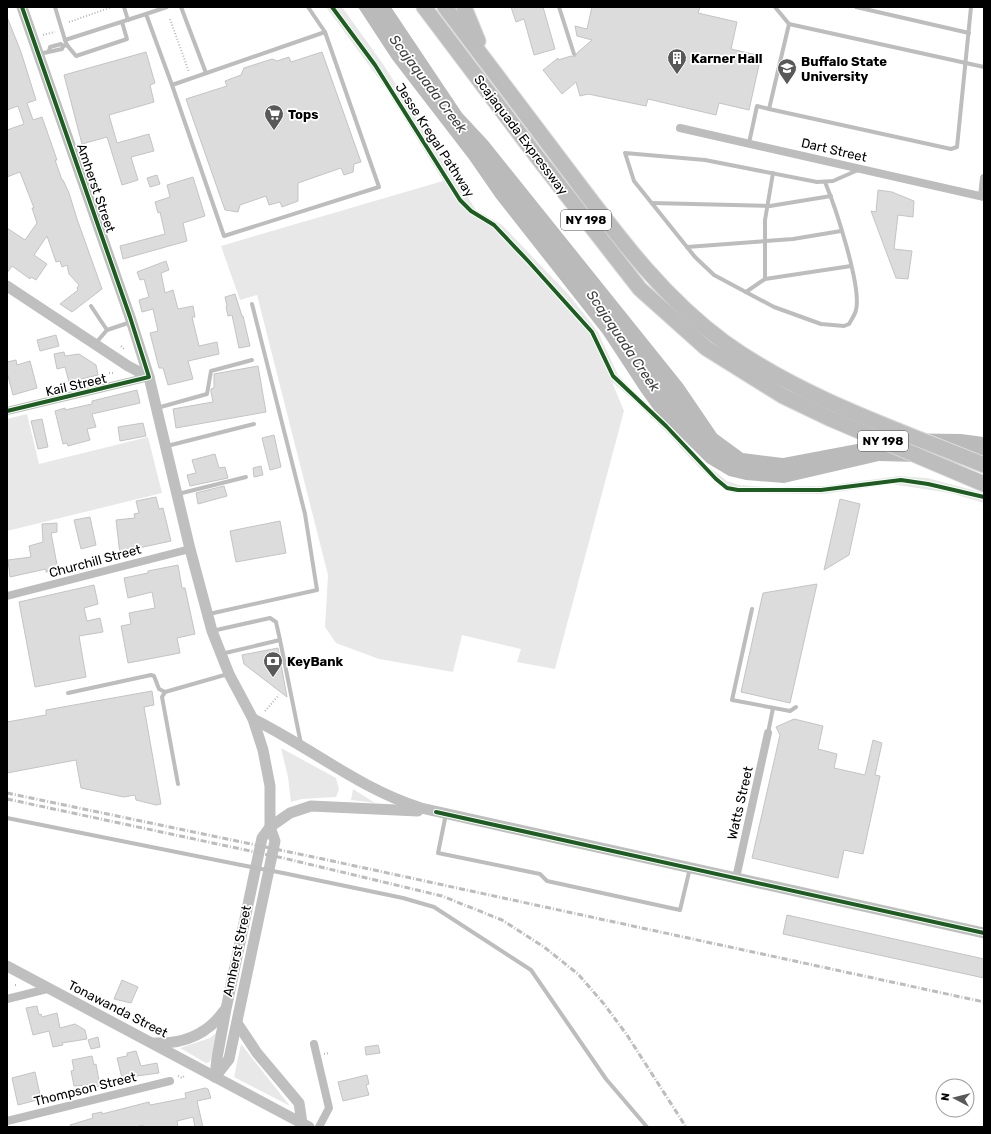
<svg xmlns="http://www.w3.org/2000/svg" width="991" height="1134" font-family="Rubik,sans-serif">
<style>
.green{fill:#e8e8e8}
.water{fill:#bababa}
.building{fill:#dcdcdc;stroke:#c4c4c4}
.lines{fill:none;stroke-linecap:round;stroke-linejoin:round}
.highway-casing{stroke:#dbdbdb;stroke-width:17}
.path{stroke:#b8b8b8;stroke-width:2;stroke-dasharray:1 2;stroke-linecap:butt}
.lane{stroke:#bdbdbd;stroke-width:4}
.street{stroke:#bdbdbd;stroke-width:8}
.secondary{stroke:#bfbfbf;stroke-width:11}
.highway{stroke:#bdbdbd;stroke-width:15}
.rail{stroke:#bdbdbd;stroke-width:3;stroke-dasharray:6 2 1 2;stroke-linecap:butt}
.lane-bridge{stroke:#bdbdbd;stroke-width:4}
.cycleway-casing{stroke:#fff;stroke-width:6}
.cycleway{stroke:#1b5e20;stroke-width:4}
.labels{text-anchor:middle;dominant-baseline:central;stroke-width:3.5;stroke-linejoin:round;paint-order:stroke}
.shield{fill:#fff;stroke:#4c4c4c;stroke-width:1}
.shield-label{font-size:12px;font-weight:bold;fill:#000}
.poi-label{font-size:13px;font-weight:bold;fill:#000;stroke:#fff;text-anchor:start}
.street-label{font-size:13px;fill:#000;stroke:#fff}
.water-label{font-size:14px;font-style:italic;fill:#3e3e3e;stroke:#fff}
</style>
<rect width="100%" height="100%" fill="#fff"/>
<g class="green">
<path d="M326 7H342L383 64 476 210 502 225 569 295 598 332 618 375 708 466 727 481 739 485 768 487 824 486 899 476 927 478 984 493V503L950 493 891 484 824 494 733 493C708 480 690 458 671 437 652 418 633 399 612 382L624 411 555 669 517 662 521 649 462 635 453 672 379 659 336 643 325 627 328 575 257 295 240 300 221 246 443 181 385 87Z"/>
<polygon points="27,414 39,464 148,437 162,493 7,531 7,419"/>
<polygon points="281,748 336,778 339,789 336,797 302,799 291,802 288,777"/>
<polygon points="353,789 375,803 351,800"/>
<polygon points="218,1031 210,1062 206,1063 180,1048 210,1038"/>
<polygon points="241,1044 290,1106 234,1077"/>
</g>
<polygon class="water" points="358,7 391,7 462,113 488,141 683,384 717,434 743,453 783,458 862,443 884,433 961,434 984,437 984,469 954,463 879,461 784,483 746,480 729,476 707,463 654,410 641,392 603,334 496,198 469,159 392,59"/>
<g class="building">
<polygon points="511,7 543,7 555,49 534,55 524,19 516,22"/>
<polygon points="592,7 700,7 698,13 737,22 731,49 761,56 749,110 719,103 716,115 648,99 646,106 588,94 580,96 576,82 562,94 543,70 558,58 558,60 571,56 575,57 577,53 592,40 577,36 575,26 587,29"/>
<polygon points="7,17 21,52 36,100 27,103 33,120 42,117 57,160 55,160 62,180 63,180 69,193 77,219 102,289 72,312 60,304 78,290 77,288 79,285 69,274 67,265 62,267 60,261 56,262 47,236 34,255 47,264 36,280 31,277 30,279 12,266 7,273 7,228 25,240 37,223 32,208 34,208 20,172 7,177 7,130 24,124 18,106 7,110"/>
<polygon points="146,52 155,83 150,85 154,102 109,115 117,143 149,134 154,151 131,157 138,180 122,185 107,137 82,144 64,75"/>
<polygon points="322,52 361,162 354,164 353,172 344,175 341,168 298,183 298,201 282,207 280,202 269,205 266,196 240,205 238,212 225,210 186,99 227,86 225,81 241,75 244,68 272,59 277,61 289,57 291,62"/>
<polygon points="157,175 160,184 150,187 147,178"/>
<polygon points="193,177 205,216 183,223 187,241 123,259 120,246 165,234 160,212 158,213 155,202 170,197 167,185"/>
<polygon points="878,190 892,192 914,201 913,217 898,215 894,249 912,251 908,279 896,278 871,211 876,212"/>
<polygon points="166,261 169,270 161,273 165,293 173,290 178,309 193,306 195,317 192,317 199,346 217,342 219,354 188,361 193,379 168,385 163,368 159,368 150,333 158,331 153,309 142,312 139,300 149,297 144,279 140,280 137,272"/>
<polygon points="235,294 242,316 243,316 250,346 239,348 232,315 228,316 226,307 227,306 225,297"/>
<polygon points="56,335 59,346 40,351 37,340"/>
<polygon points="64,352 65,356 79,354 96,365 98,375 69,382 65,367 57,369 54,354"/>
<polygon points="16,360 17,365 30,361 37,388 13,395 7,372 7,362"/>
<polygon points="258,366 266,412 176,428 173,409 213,402 211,392 211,389 214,388 214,374"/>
<polygon points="137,390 140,403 92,414 96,427 87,429 90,440 68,446 67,443 63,444 55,411 65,408 65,410 92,404 92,401"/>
<polygon points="42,419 48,447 38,449 31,421"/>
<polygon points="143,423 146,436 120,441 118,427"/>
<polygon points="274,435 281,467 270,470 262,438"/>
<polygon points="215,454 219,468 225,467 228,478 190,486 187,475 196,473 192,460"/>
<polygon points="261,466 263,475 254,477 253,468"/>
<polygon points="224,486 227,496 198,504 196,493"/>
<polygon points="156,497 159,509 163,508 171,541 134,549 134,552 120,554 116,520 135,518 134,514 139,513 136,501"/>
<polygon points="840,499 860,504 849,555 824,570"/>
<polygon points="90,517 96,545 81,549 74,520"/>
<polygon points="280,521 286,553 236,562 230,531"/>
<polygon points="57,523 57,532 51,533 58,570 46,572 46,569 10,577 8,560 31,557 29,546 43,542 42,524"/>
<polygon points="178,565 182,588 185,588 195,634 177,638 180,653 128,663 121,626 131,624 129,613 155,608 152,592 128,598 124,578 148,573 148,571"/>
<polygon points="817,584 790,703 741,692 763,593"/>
<polygon points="94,585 98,604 84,608 87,621 100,618 103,632 79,636 86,677 35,687 19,602"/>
<polygon points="278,648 287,697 244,664 242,655"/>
<polygon points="152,691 154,705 144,707 161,804 156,805 136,800 135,795 124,797 81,788 76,760 7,773 7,722 46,715 46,710"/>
<polygon points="794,719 823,726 818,749 837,754 834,768 865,775 873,740 882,743 875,775 880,776 863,854 844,850 838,878 752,858 780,735 776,727"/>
<polygon points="787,915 984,959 984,978 783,934"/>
<polygon points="122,980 138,987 131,1003 114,999"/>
<polygon points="37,1006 39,1015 41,1014 42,1017 57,1013 60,1028 75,1024 85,1030 87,1039 62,1043 63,1045 53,1047 49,1031 33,1035 26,1008"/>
<polygon points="98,1037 100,1047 91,1049 88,1040"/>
<polygon points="378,1045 380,1053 366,1055 365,1047"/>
<polygon points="136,1051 141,1066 157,1063 159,1073 122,1078 117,1058 127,1056 127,1053"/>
<polygon points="92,1056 94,1065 96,1064 100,1086 90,1088 89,1085 74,1086 71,1071 74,1070 72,1060"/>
<polygon points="35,1072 41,1099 18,1105 12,1078"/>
<polygon points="367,1075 369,1084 366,1085 369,1095 343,1101 338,1082"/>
<polygon points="205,1088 208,1089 211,1098 197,1101 203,1127 195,1127 193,1117 177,1121 178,1127 143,1127 143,1125 136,1127 71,1127 70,1125 93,1118 92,1114 102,1112 102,1114 149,1102 150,1105 186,1098 185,1093"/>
</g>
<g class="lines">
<g class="highway-casing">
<g id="highway">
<polyline points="424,7 541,162 640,289 706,348 783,396 831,419 984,484"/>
<path d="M445 7C486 61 527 115 568 170 615 232 660 295 724 342 802 398 896 429 984 465"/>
<polyline points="464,7 478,41"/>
</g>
</g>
<g class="path">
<polyline points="170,19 189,72"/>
<polyline points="69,22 112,7"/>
<polyline points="43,35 55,32"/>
<polyline points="121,346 124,349"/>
<polyline points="109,373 113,373"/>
<polyline points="265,711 279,695"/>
<polyline points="15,985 16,985"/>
<polyline points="324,1054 329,1053"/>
<polyline points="178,1076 182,1078 185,1075"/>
</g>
<g class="lane">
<polyline points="56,7 55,7 65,40"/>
<polyline points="124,7 128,20"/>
<polyline points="181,7 206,73"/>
<polyline points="559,7 574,54"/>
<polyline points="775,7 789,24 984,67"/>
<polyline points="856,7 969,33"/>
<polyline points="146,14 167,7"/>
<polyline points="67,45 76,56 127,39 122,22"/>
<polyline points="49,51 50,47 61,44 63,46"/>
<polyline points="39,54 62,49 63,46 67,45 65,40 146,14 172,85 325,32 308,7"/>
<polyline points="172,85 224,236 379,187 325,32"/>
<polyline points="769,109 951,149 957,147 971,7"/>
<polyline points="749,143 757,106 769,109 789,24"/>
<path d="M825 182C835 206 862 287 856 310 855 315 851 320 849 324L844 326 821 324 774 307 714 275 695 257 634 181 625 153 705 160 817 182 833 181 858 170"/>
<polyline points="652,203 770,206 831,196"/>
<polyline points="687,247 793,239 841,231"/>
<polyline points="765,279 765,220 773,173"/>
<polyline points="746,292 765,279 851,266"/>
<polyline points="91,306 107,330"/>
<polyline points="95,344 107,330 131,322"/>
<polyline points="157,408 207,394 211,371 252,360"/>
<polyline points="167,446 254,424"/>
<polyline points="178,494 246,477"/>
<polyline points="752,609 732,700 790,711 796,707"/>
<polyline points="209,614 317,590 305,514 252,304"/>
<polyline points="212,631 270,618 276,622 280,640"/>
<polyline points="221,654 280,640 301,744"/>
<polyline points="68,693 151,675 154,676 159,689 165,692"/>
<polyline points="768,733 773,708"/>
<polyline points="178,784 162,697 165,692 228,674"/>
<polyline points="446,814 438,853 540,874 547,881 680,910 690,868"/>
<polyline points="7,818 241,865"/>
<polyline points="283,873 403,898 434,907 531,970 606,1079 647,1127"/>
</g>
<g class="street">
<polyline points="680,128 984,197"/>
<polyline points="982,196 984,178"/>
<polyline points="7,411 149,377"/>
<polyline points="7,596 190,549"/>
<polyline points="736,878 768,733"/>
<polyline points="7,999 47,989"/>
<polyline points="314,1044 329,1108 319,1127"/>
<polyline points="7,1121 170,1081"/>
</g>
<g class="secondary">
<polyline points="22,7 130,317 149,377 190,549 212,631 229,674 253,719 263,750 270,786 270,827 275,841 229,1059 215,1077"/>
<polyline points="7,286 128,366 149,377"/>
<path d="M253 719C310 747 360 789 421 808L984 933"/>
<polyline points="7,966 309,1127"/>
<polyline points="237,1023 257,1053 299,1103 302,1123"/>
<path d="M155 1043C183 1044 207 1035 224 1011"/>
<polyline points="215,1077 217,1058 226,1009 262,838 270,827 290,813 311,806 418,811"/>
</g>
<use href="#highway" class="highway"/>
<g class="rail">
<polyline points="7,793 323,859 984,1002"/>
<polyline points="7,799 283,858 442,896 502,920 544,947 578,974 604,1004 627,1035 686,1127"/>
</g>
<polyline class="lane-bridge" points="241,865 283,873"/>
<g class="cycleway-casing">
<g id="cycleway">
<polyline points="332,7 375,65 460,200 471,211 494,225 529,262 592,332 613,376 666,426 716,479 727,488 738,490 821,490 901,480 928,484 984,497"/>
<polyline points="7,411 149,377 130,317 22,7"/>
<polyline points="436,812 984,933"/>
</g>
</g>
<use href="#cycleway" class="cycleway"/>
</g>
<defs>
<g id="building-pin" transform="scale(1)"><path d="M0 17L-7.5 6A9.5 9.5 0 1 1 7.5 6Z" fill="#595959" stroke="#fff"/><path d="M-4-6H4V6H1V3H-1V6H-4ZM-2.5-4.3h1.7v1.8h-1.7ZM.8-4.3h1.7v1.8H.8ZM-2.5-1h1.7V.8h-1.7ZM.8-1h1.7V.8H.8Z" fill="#fff"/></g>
<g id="university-pin" transform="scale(1)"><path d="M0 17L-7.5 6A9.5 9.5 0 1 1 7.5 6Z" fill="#595959" stroke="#fff"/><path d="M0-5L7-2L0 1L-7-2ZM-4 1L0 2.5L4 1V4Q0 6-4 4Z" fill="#fff"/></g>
<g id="supermarket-pin" transform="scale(1)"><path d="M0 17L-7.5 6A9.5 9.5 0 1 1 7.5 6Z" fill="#595959" stroke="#fff"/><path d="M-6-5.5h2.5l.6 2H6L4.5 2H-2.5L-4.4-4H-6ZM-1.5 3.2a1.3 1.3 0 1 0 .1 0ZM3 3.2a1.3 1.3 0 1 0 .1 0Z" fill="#fff"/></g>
<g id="bank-pin" transform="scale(1)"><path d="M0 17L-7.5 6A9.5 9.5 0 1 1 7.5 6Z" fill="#595959" stroke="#fff"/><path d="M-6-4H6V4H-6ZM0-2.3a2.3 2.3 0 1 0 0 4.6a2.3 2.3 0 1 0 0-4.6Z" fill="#fff"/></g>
</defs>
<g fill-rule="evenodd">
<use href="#building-pin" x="677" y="58"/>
<use href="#university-pin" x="787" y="68"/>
<use href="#supermarket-pin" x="274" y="114"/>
<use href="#bank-pin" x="273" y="661"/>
</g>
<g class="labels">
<g class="shield">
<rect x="561" y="210" width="50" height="20" rx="3"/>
<rect x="858" y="431" width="50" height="20" rx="3"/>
</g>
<g class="shield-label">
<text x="586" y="220">NY 198</text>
<text x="883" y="441">NY 198</text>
</g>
<g class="poi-label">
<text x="691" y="58">Karner Hall</text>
<text x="801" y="61">Buffalo State<tspan x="801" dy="15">University</tspan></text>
<text x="288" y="114">Tops</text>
<text x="287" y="661">KeyBank</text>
</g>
<g class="street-label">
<text transform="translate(521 135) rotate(53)">Scajaquada Expressway</text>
<text transform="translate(435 140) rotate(57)">Jesse Kregal Pathway</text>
<text transform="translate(834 150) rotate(13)">Dart Street</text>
<text transform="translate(96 188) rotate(71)">Amherst Street</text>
<text transform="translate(76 385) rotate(-13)">Kail Street</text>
<text transform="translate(95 561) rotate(-15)">Churchill Street</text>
<text transform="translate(740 803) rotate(-77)">Watts Street</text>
<text transform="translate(237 951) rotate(-78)">Amherst Street</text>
<text transform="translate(118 1009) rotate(27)">Tonawanda Street</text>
<text transform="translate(85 1089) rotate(-14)">Thompson Street</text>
</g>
<g class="water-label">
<text transform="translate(428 84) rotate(53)">Scajaquada Creek</text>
<text transform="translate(623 341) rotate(56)">Scajaquada Creek</text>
</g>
</g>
<rect width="991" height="1134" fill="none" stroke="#000000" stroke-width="16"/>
<g transform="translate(955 1098) rotate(277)"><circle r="19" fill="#ffffff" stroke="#999999"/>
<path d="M0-3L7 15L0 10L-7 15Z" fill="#595959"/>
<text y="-6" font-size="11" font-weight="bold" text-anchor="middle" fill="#000000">N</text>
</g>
</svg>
